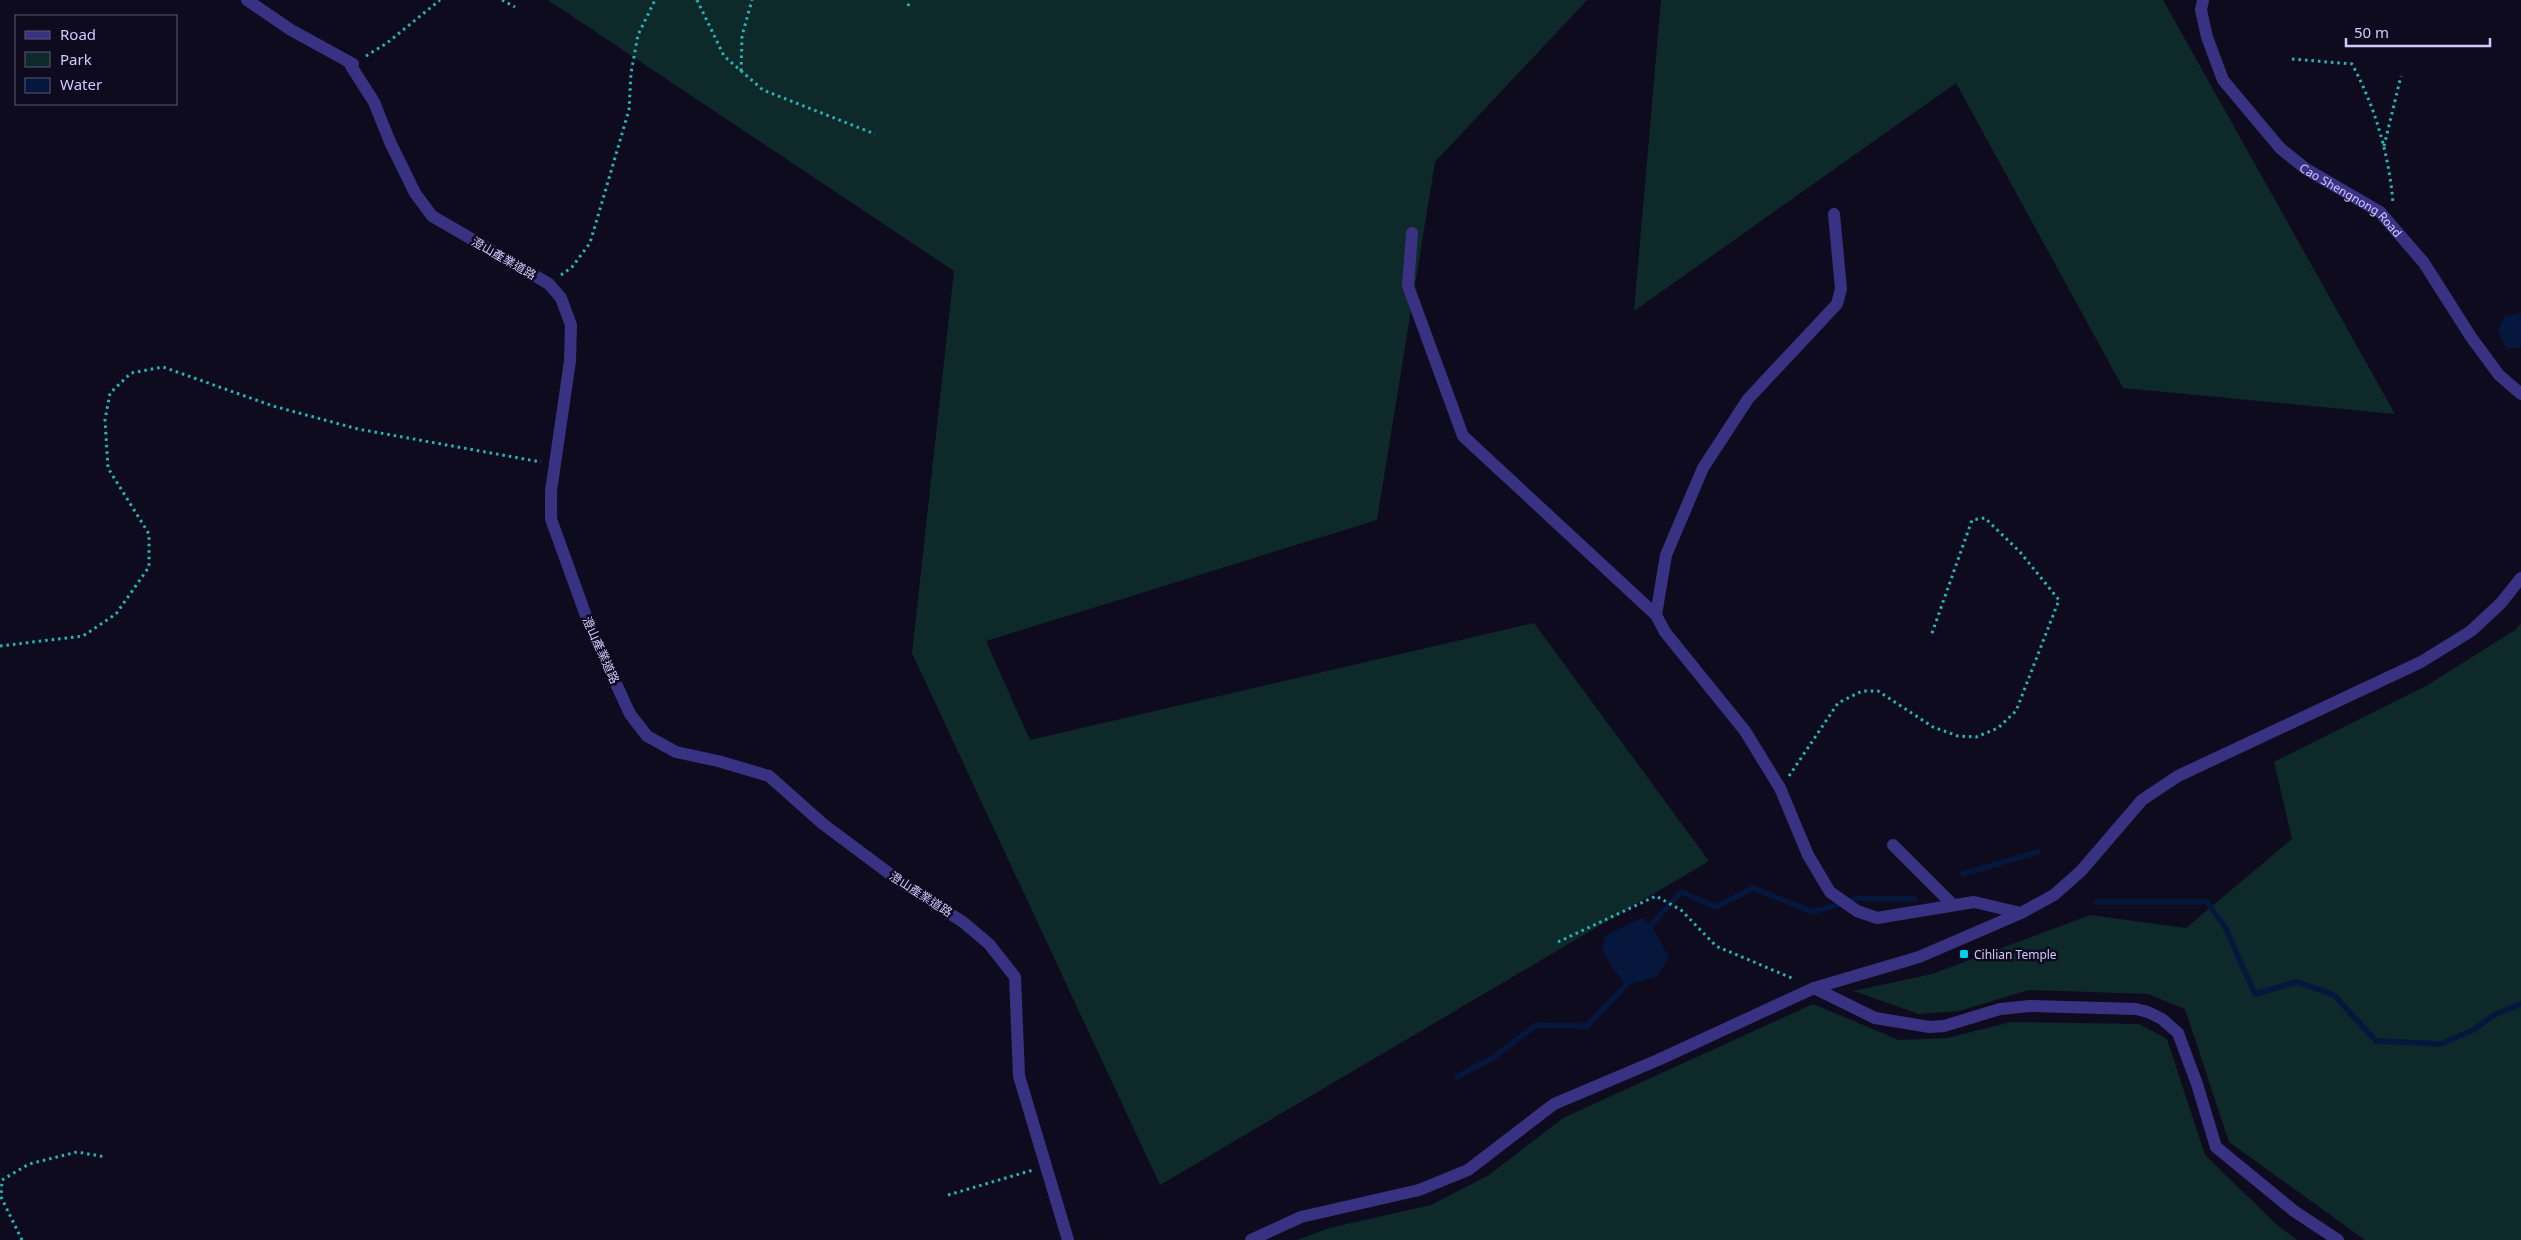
<svg xmlns="http://www.w3.org/2000/svg" width="2521" height="1240" font-family="'Noto Sans','Noto Sans TC',sans-serif">
<style>
.green{fill:#0d2929}
.water{fill:#05173d}
.lines{fill:none;stroke-linecap:round;stroke-linejoin:round}
.stream{stroke:#05173d;stroke-width:5.5}
.path{stroke:#24b7b6;stroke-width:3;stroke-dasharray:2.5 4;stroke-linecap:butt}
.minor{stroke:#393282;stroke-width:12}
.poi-dot{fill:#00cff4;stroke:#0f0b1f;stroke-width:2}
.labels{text-anchor:middle;dominant-baseline:central;stroke-width:5;stroke-linejoin:round;paint-order:stroke}
.street-label{font-size:12px;fill:#d2c9ff;stroke:#0f0b1f}
.poi-label{font-size:12px;fill:#d2c9ff;stroke:#0f0b1f;text-anchor:start}
</style>
<rect width="100%" height="100%" fill="#0f0b1f"/>
<g class="green">
<polygon points="548,0 1587,0 1435,162 1377,520 986,641 1030,740 1534,623 1709,861 1160,1185 912,653 954,271"/>
<polygon points="1661,0 2163,0 2395,414 2123,388 1956,83 1634,311"/>
<polygon points="2521,623 2521,1240 2365,1240 2229,1142 2185,1009 2148,994 2029,990 1959,1011 1919,1014 1853,991 1932,974 2090,915 2186,928 2292,839 2274,762 2426,686 2515,630"/>
<polygon points="1813,1004 1899,1040 1947,1038 2011,1022 2139,1024 2167,1039 2205,1155 2276,1224 2297,1240 1297,1240 1329,1228 1431,1205 1489,1175 1563,1118"/>
</g>
<g class="water">
<polygon points="2521,313 2521,345 2519,348 2507,349 2498,331 2505,316"/>
<polygon points="1642,918 1651,925 1669,957 1657,976 1625,986 1602,951 1605,936"/>
</g>
<g class="lines">
<g class="stream">
<polyline points="1963,874 2038,852"/>
<polyline points="2096,902 2207,902 2225,927 2255,994 2297,982 2334,995 2376,1041 2441,1044 2473,1030 2494,1015 2521,1004"/>
<polyline points="1648,930 1651,925 1681,892 1716,907 1753,888 1813,912 1860,898 1915,899"/>
<polyline points="1457,1077 1494,1057 1536,1025 1587,1026 1625,986 1628,981"/>
</g>
<g class="path">
<polyline points="502,0 515,7"/>
<polyline points="697,0 724,56 763,90 875,134"/>
<polyline points="908,6 910,0"/>
<polyline points="366,56 387,43 440,0"/>
<path d="M2292 59 2352 64C2375 107 2389 154 2393 203"/>
<polyline points="741,71 742,36 752,0"/>
<polyline points="2384,146 2401,76"/>
<polyline points="561,275 572,267 590,243 629,110 631,73 638,35 655,0"/>
<polyline points="0,646 83,636 116,614 149,567 149,534 108,468 105,420 110,393 131,373 163,367 273,406 358,429 541,462"/>
<polyline points="1789,776 1838,703 1862,691 1878,691 1933,727 1958,736 1976,737 1998,728 2016,711 2059,600 2020,552 1985,518 1972,520 1931,636"/>
<polyline points="1558,942 1656,896 1681,910 1716,946 1794,979"/>
<polyline points="948,1195 1033,1170"/>
<polyline points="22,1240 1,1197 2,1180 29,1164 77,1152 106,1157"/>
</g>
<g class="minor">
<polyline points="247,0 291,30 353,64 351,66 374,102 390,142 415,193 432,216 549,284 561,298 571,325 570,361 551,491 551,519 590,627 630,714 647,736 676,752 718,761 769,776 823,824 902,883 963,922 989,944 1015,977 1019,1076 1068,1240"/>
<path id="s1" d="M2203 0 2201 10 2207 37 2223 80 2280 148 2306 169 2380 212 2424 263 2471 337 2499 375 2521 394"/>
<polyline points="1834,214 1841,289 1837,304 1748,399 1703,468 1666,555 1656,615 1665,632 1745,731 1780,788 1808,855 1830,892 1857,911 1877,918 1974,902 2021,913"/>
<polyline points="1412,233 1408,286 1463,436 1656,615"/>
<polyline points="1893,845 1952,904"/>
<polyline points="1814,988 1875,1018 1930,1027 1944,1026 2000,1009 2030,1006 2136,1009 2148,1012 2162,1019 2178,1033 2197,1084 2216,1147 2294,1211 2338,1240"/>
<polyline points="1251,1240 1301,1217 1419,1190 1468,1170 1554,1104 1658,1060 1814,988 1919,957 2021,913 2054,895 2081,871 2142,800 2178,776 2421,662 2471,631 2501,603 2521,578"/>
</g>
</g>
<rect class="poi-dot" x="1959" y="949" width="10" height="10" rx="2.5"/>
<g class="labels">
<g class="street-label">
<text stroke="none"><textPath href="#s1" startOffset="261">Cao Shengnong Road</textPath></text>
<text transform="translate(504 258) rotate(30)">澄山產業道路</text>
<text transform="translate(601 650) rotate(66)">澄山產業道路</text>
<text transform="translate(921 894) rotate(33)">澄山產業道路</text>
</g>
<g class="poi-label">
<text x="1974" y="954">Cihlian Temple</text>
</g>
</g>
<rect x="15" y="15" width="162" height="90" fill="#0f0b1f" stroke="#5d5779"/>
<rect x="25" y="31" width="25" height="8" fill="#393282" stroke="#5d5779"/>
<text x="60" y="40" font-size="15" fill="#d2c9ff">Road</text>
<rect x="25" y="52" width="25" height="15" fill="#0d2929" stroke="#5d5779"/>
<text x="60" y="65" font-size="15" fill="#d2c9ff">Park</text>
<rect x="25" y="78" width="25" height="15" fill="#05173d" stroke="#5d5779"/>
<text x="60" y="90" font-size="15" fill="#d2c9ff">Water</text>
<path d="M2346 38v8h144v-8" fill="none" stroke="#d2c9ff" stroke-width="2.5"/>
<text x="2354" y="38" font-size="15" fill="#d2c9ff" stroke="#0f0b1f" stroke-width="4" paint-order="stroke">50 m</text>
</svg>
